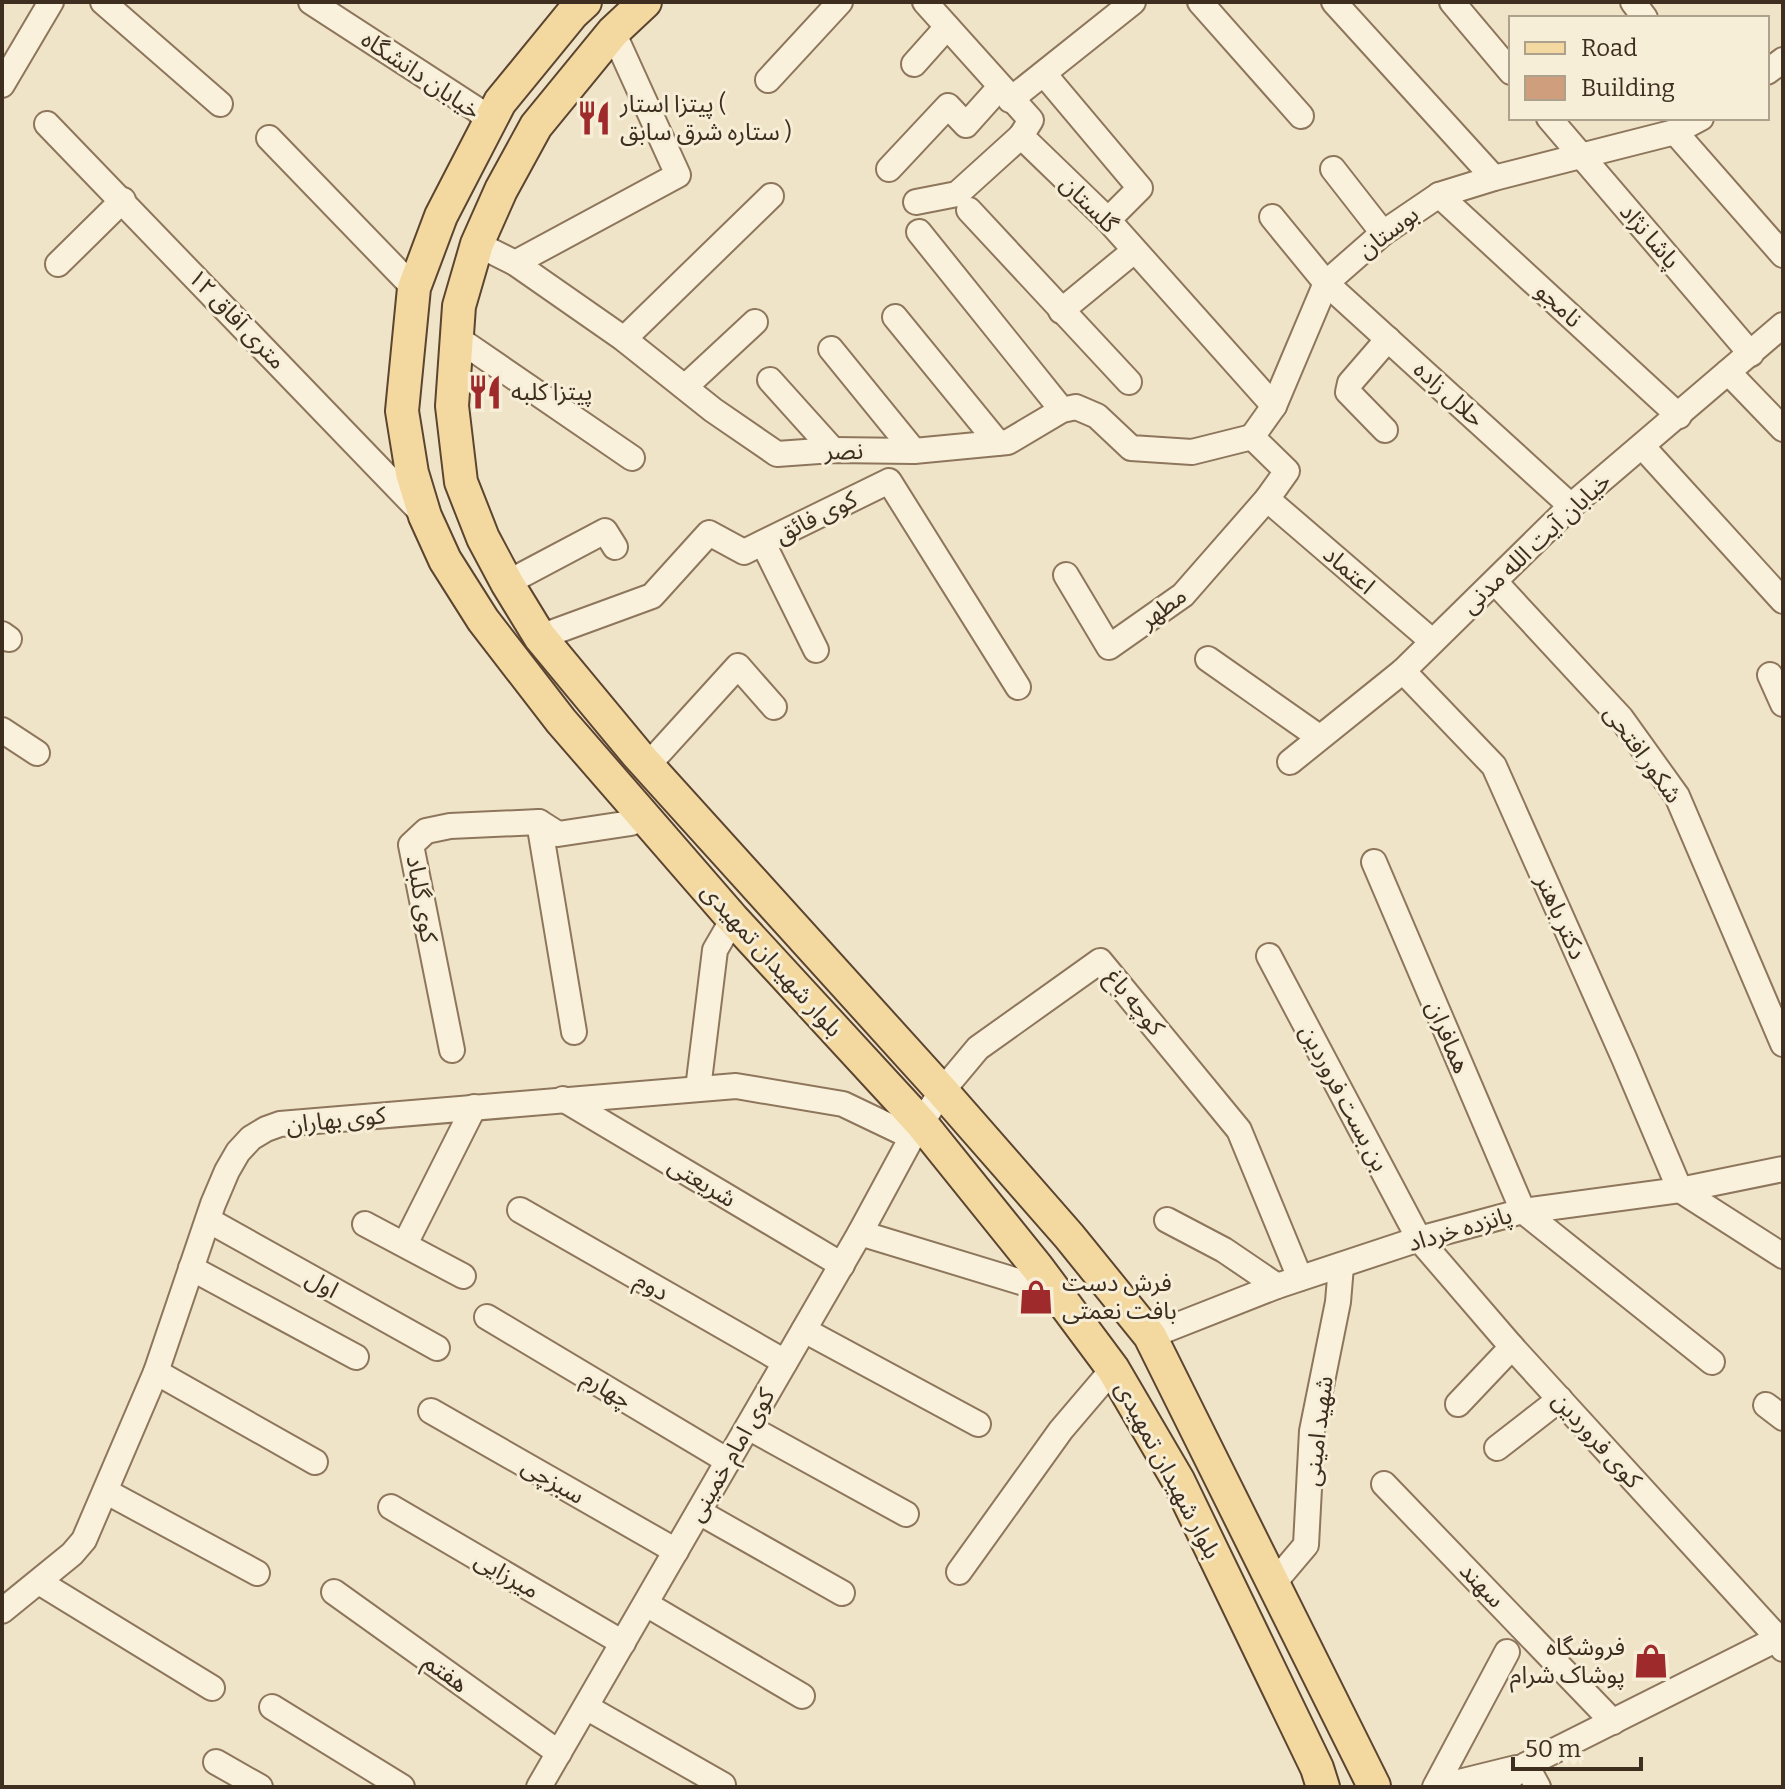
<svg xmlns="http://www.w3.org/2000/svg" width="1785" height="1789" font-family="Bitter,'Noto Sans Arabic',serif">
<style>
.building{fill:url(#building-back-hatch)}
.lines{fill:none;stroke-linecap:round;stroke-linejoin:round}
.minor-casing{stroke:#8d765c;stroke-width:28}
.major-casing{stroke:#5b4430;stroke-width:36}
.minor{stroke:#faf1dc;stroke-width:24}
.major{stroke:#f3d9a0;stroke-width:32}
.labels{text-anchor:middle;dominant-baseline:central;stroke-width:6;stroke-linejoin:round;paint-order:stroke}
.street-label{font-size:24px;fill:#3d2e20;stroke:#f7eed8}
.poi-label{font-size:24px;fill:#3d2e20;stroke:#f7eed8;text-anchor:start}
</style>
<defs>
<pattern id="building-back-hatch" width="6" height="6" patternUnits="userSpaceOnUse" patternTransform="scale(2)"><rect width="6" height="6" fill="#cf9f7d"/><path d="M-1 5l2 2M0 0l6 6M5-1l2 2" fill="none" stroke="#a98266"/></pattern>
</defs>
<rect width="100%" height="100%" fill="#f0e4c8"/>
<polygon class="building" points="1027,1294 1045,1301 1037,1308"/>
<g class="lines">
<g class="minor-casing">
<g id="minor">
<polyline points="103,2 220,104"/>
<polyline points="311,2 476,109 490,121"/>
<polyline points="925,2 1031,120 1021,136 1108,220 1274,406"/>
<polyline points="1200,2 1301,116"/>
<polyline points="1334,2 1494,178"/>
<polyline points="1452,2 1511,72"/>
<polyline points="1633,2 1645,18"/>
<polyline points="914,64 947,27"/>
<polyline points="1767,72 1783,60"/>
<polyline points="1044,74 1140,188 1108,220"/>
<polyline points="768,80 840,2"/>
<polyline points="2,85 51,2"/>
<polyline points="1010,100 1133,2"/>
<polyline points="1549,118 1751,354"/>
<polyline points="47,124 423,514"/>
<polyline points="1675,132 1783,255"/>
<polyline points="269,138 414,288"/>
<polyline points="889,169 948,106 966,125 1000,87"/>
<polyline points="1333,169 1383,233"/>
<polyline points="1439,195 1679,416"/>
<polyline points="916,202 957,194 1021,136"/>
<polyline points="969,210 1129,382"/>
<polyline points="1272,217 1326,283 1571,506"/>
<polyline points="919,232 1062,410"/>
<polyline points="477,244 515,263 624,339 713,410 777,454 833,450 914,451 1008,442 1062,410 1076,407 1097,416 1131,448 1192,452 1252,437"/>
<polyline points="515,263 678,175 613,32"/>
<polyline points="58,264 123,200"/>
<polyline points="1061,311 1134,251"/>
<polyline points="895,317 998,443"/>
<polyline points="457,338 632,458"/>
<polyline points="624,339 771,196"/>
<polyline points="831,349 914,451"/>
<polyline points="1728,372 1783,429"/>
<polyline points="770,380 833,450"/>
<polyline points="685,387 755,322"/>
<polyline points="1385,430 1348,392 1350,383 1388,339"/>
<polyline points="1642,446 1783,601"/>
<polyline points="1267,499 1432,641"/>
<polyline points="763,543 816,650"/>
<polyline points="1066,575 1109,647 1183,595 1267,499 1287,471 1252,437 1274,406 1326,283 1383,233 1439,195 1494,178 1675,132 1701,118"/>
<polyline points="1495,582 1621,718 1677,796 1783,1044"/>
<polyline points="507,583 605,531 615,547"/>
<polyline points="2,634 9,639"/>
<polyline points="540,637 652,596 709,533 744,552 889,481 1018,687"/>
<polyline points="1208,659 1319,737"/>
<polyline points="1403,671 1494,766 1624,1058 1680,1190 1783,1256"/>
<polyline points="1770,675 1783,704"/>
<polyline points="2,730 37,753"/>
<polyline points="1290,762 1403,671 1571,506 1783,325"/>
<polyline points="648,765 738,666 774,707"/>
<polyline points="539,822 574,1032"/>
<polyline points="1374,862 1523,1211 1712,1362"/>
<polyline points="1269,956 1419,1239 1512,1347 1778,1638 1783,1649"/>
<polyline points="452,1050 411,845 426,831 450,826 539,822 558,834 631,823 642,814"/>
<polyline points="698,1089 715,950 733,919"/>
<polyline points="563,1099 842,1265"/>
<polyline points="520,1210 785,1362"/>
<polyline points="208,1220 437,1348"/>
<polyline points="1167,1220 1224,1250 1277,1286"/>
<polyline points="365,1224 463,1276"/>
<polyline points="860,1233 1057,1293"/>
<polyline points="405,1244 474,1107"/>
<polyline points="191,1268 356,1357"/>
<polyline points="487,1317 728,1461"/>
<polyline points="804,1330 978,1424"/>
<polyline points="1150,1336 1277,1286 1419,1239 1523,1211 1680,1190 1783,1169"/>
<polyline points="156,1372 315,1462"/>
<polyline points="1458,1404 1512,1347"/>
<polyline points="1766,1405 1783,1418"/>
<polyline points="431,1411 676,1551"/>
<polyline points="748,1427 906,1514"/>
<polyline points="1497,1448 1560,1399"/>
<polyline points="1384,1484 1613,1722"/>
<polyline points="107,1492 257,1573"/>
<polyline points="391,1507 623,1643"/>
<polyline points="699,1512 842,1593"/>
<polyline points="959,1572 1061,1430 1113,1369"/>
<polyline points="39,1582 212,1688"/>
<polyline points="1273,1584 1306,1545 1312,1431 1338,1302 1341,1266"/>
<polyline points="334,1592 559,1753"/>
<polyline points="646,1604 802,1696"/>
<polyline points="2,1611 72,1554 84,1540 156,1372 213,1204 227,1171 238,1152 251,1138 266,1129 280,1124 736,1086 843,1104 912,1137"/>
<polyline points="272,1707 402,1787"/>
<polyline points="586,1707 723,1785"/>
<polyline points="216,1762 260,1787"/>
<polyline points="1526,1765 1538,1787"/>
<polyline points="539,1787 860,1233 912,1137 942,1091 978,1048 1100,961 1239,1130 1300,1278"/>
<polyline points="1435,1787 1507,1652"/>
<polyline points="1439,1787 1516,1768"/>
<polyline points="1498,1787 1526,1765 1783,1636"/>
</g>
</g>
<g class="major-casing">
<g id="major">
<polyline points="585,2 572,14 500,102 441,216 414,288 402,411 412,473 425,516 445,560 483,620 561,721 733,919 921,1123 1037,1267 1113,1369 1178,1480 1317,1768 1323,1787"/>
<polyline points="645,2 613,32 536,126 501,190 477,244 459,306 452,406 461,482 483,538 507,583 540,637 637,754 942,1091 1069,1236 1150,1336 1374,1786"/>
</g>
</g>
<use href="#minor" class="minor"/>
<use href="#major" class="major"/>
</g>
<defs>
<g id="restaurant-bare" transform="scale(2.76)"><path d="M-5-6h1v4h1v-4h1v4h1v-4h1v5L-1.5 .5V6h-2V.5L-5-1ZM5-6V6H3V1.5H1.5Q1.5-4 5-6Z" fill="#9e2a2b" stroke="#f7eed8" stroke-width="2.5" paint-order="stroke"/></g>
<g id="shop-bare" transform="scale(2.76)"><path d="M-5-2.5h2.3a2.7 3.5 0 0 1 5.4 0H5L5.5 6h-11ZM-1.5-2.5h3a1.5 2.3 0 0 0-3 0Z" fill="#9e2a2b" stroke="#f7eed8" stroke-width="2.5" paint-order="stroke"/></g>
</defs>
<g fill-rule="evenodd">
<use href="#restaurant-bare" x="594" y="118"/>
<use href="#restaurant-bare" x="485" y="392"/>
<use href="#shop-bare" x="1036" y="1297"/>
<use href="#shop-bare" x="1651" y="1661"/>
</g>
<g class="labels">
<g class="street-label">
<text transform="translate(421 75) rotate(34)">خیابان دانشگاه</text>
<text transform="translate(1089 204) rotate(45)">گلستان</text>
<text transform="translate(1388 232) rotate(-37)">بوستان</text>
<text transform="translate(1650 236) rotate(49)">پاشا نژاد</text>
<text transform="translate(1559 305) rotate(43)">نامجو</text>
<text transform="translate(237 319) rotate(46)">۱۲ متری آفاق</text>
<text transform="translate(1449 394) rotate(42)">حلال زاده</text>
<text transform="translate(844 451) rotate(-1)">نصر</text>
<text transform="translate(816 517) rotate(-26)">کوی فائق</text>
<text transform="translate(1536 543) rotate(-43)">خیابان آیت الله مدنی</text>
<text transform="translate(1349 570) rotate(41)">اعتماد</text>
<text transform="translate(1163 608) rotate(-37)">مطهر</text>
<text transform="translate(1643 754) rotate(54)">شکور افتحی</text>
<text transform="translate(422 899) rotate(80)">کوی گلباد</text>
<text transform="translate(1561 917) rotate(66)">دکتر باهنر</text>
<text transform="translate(772 960) rotate(48)">بلوار شهیدان تمهیدی</text>
<text transform="translate(1135 1002) rotate(51)">کوچه باغ</text>
<text transform="translate(1448 1037) rotate(67)">همافران</text>
<text transform="translate(1344 1098) rotate(62)">بن بست فروردین</text>
<text transform="translate(336 1120) rotate(-6)">کوی بهاران</text>
<text transform="translate(702 1182) rotate(31)">شریعتی</text>
<text transform="translate(1460 1229) rotate(-16)">پانزده خرداد</text>
<text transform="translate(322 1284) rotate(29)">اول</text>
<text transform="translate(652 1286) rotate(30)">دوم</text>
<text transform="translate(607 1389) rotate(31)">چهارم</text>
<text transform="translate(1318 1431) rotate(-83)">شهید امینی</text>
<text transform="translate(1597 1440) rotate(48)">کوی فروردین</text>
<text transform="translate(731 1455) rotate(-60)">کوی امام خمینی</text>
<text transform="translate(1168 1470) rotate(62)">بلوار شهیدان تمهیدی</text>
<text transform="translate(553 1481) rotate(30)">سبزچی</text>
<text transform="translate(507 1575) rotate(30)">میرزایی</text>
<text transform="translate(1482 1585) rotate(46)">سهند</text>
<text transform="translate(446 1673) rotate(36)">هفتم</text>
</g>
<g class="poi-label">
<text x="620" y="104">پیتزا استار (<tspan x="620" dy="28">ستاره شرق سابق )</tspan></text>
<text x="511" y="392">پیتزا کلبه</text>
<text x="1062" y="1283">فرش دست<tspan x="1062" dy="28">بافت نعمتی</tspan></text>
<text x="1625" y="1647" text-anchor="end">فروشگاه<tspan x="1625" dy="28">پوشاک شرام</tspan></text>
</g>
</g>
<rect width="1785" height="1789" fill="none" stroke="#3d2e20" stroke-width="8"/>
<rect x="1509" y="16" width="260" height="104" fill="#f7eed8" stroke="#ada18e" stroke-width="2"/>
<rect x="1525" y="42" width="40" height="12" fill="#f3d9a0" stroke="#ada18e" stroke-width="2"/>
<text x="1581" y="56" font-size="24" fill="#3d2e20">Road</text>
<rect x="1525" y="76" width="40" height="24" fill="#cf9f7d" stroke="#ada18e" stroke-width="2"/>
<text x="1581" y="96" font-size="24" fill="#3d2e20">Building</text>
<path d="M1513 1757v12h128v-12" fill="none" stroke="#3d2e20" stroke-width="4"/>
<text x="1525" y="1757" font-size="24" fill="#3d2e20" stroke="#f7eed8" stroke-width="6" paint-order="stroke">50 m</text>
</svg>
